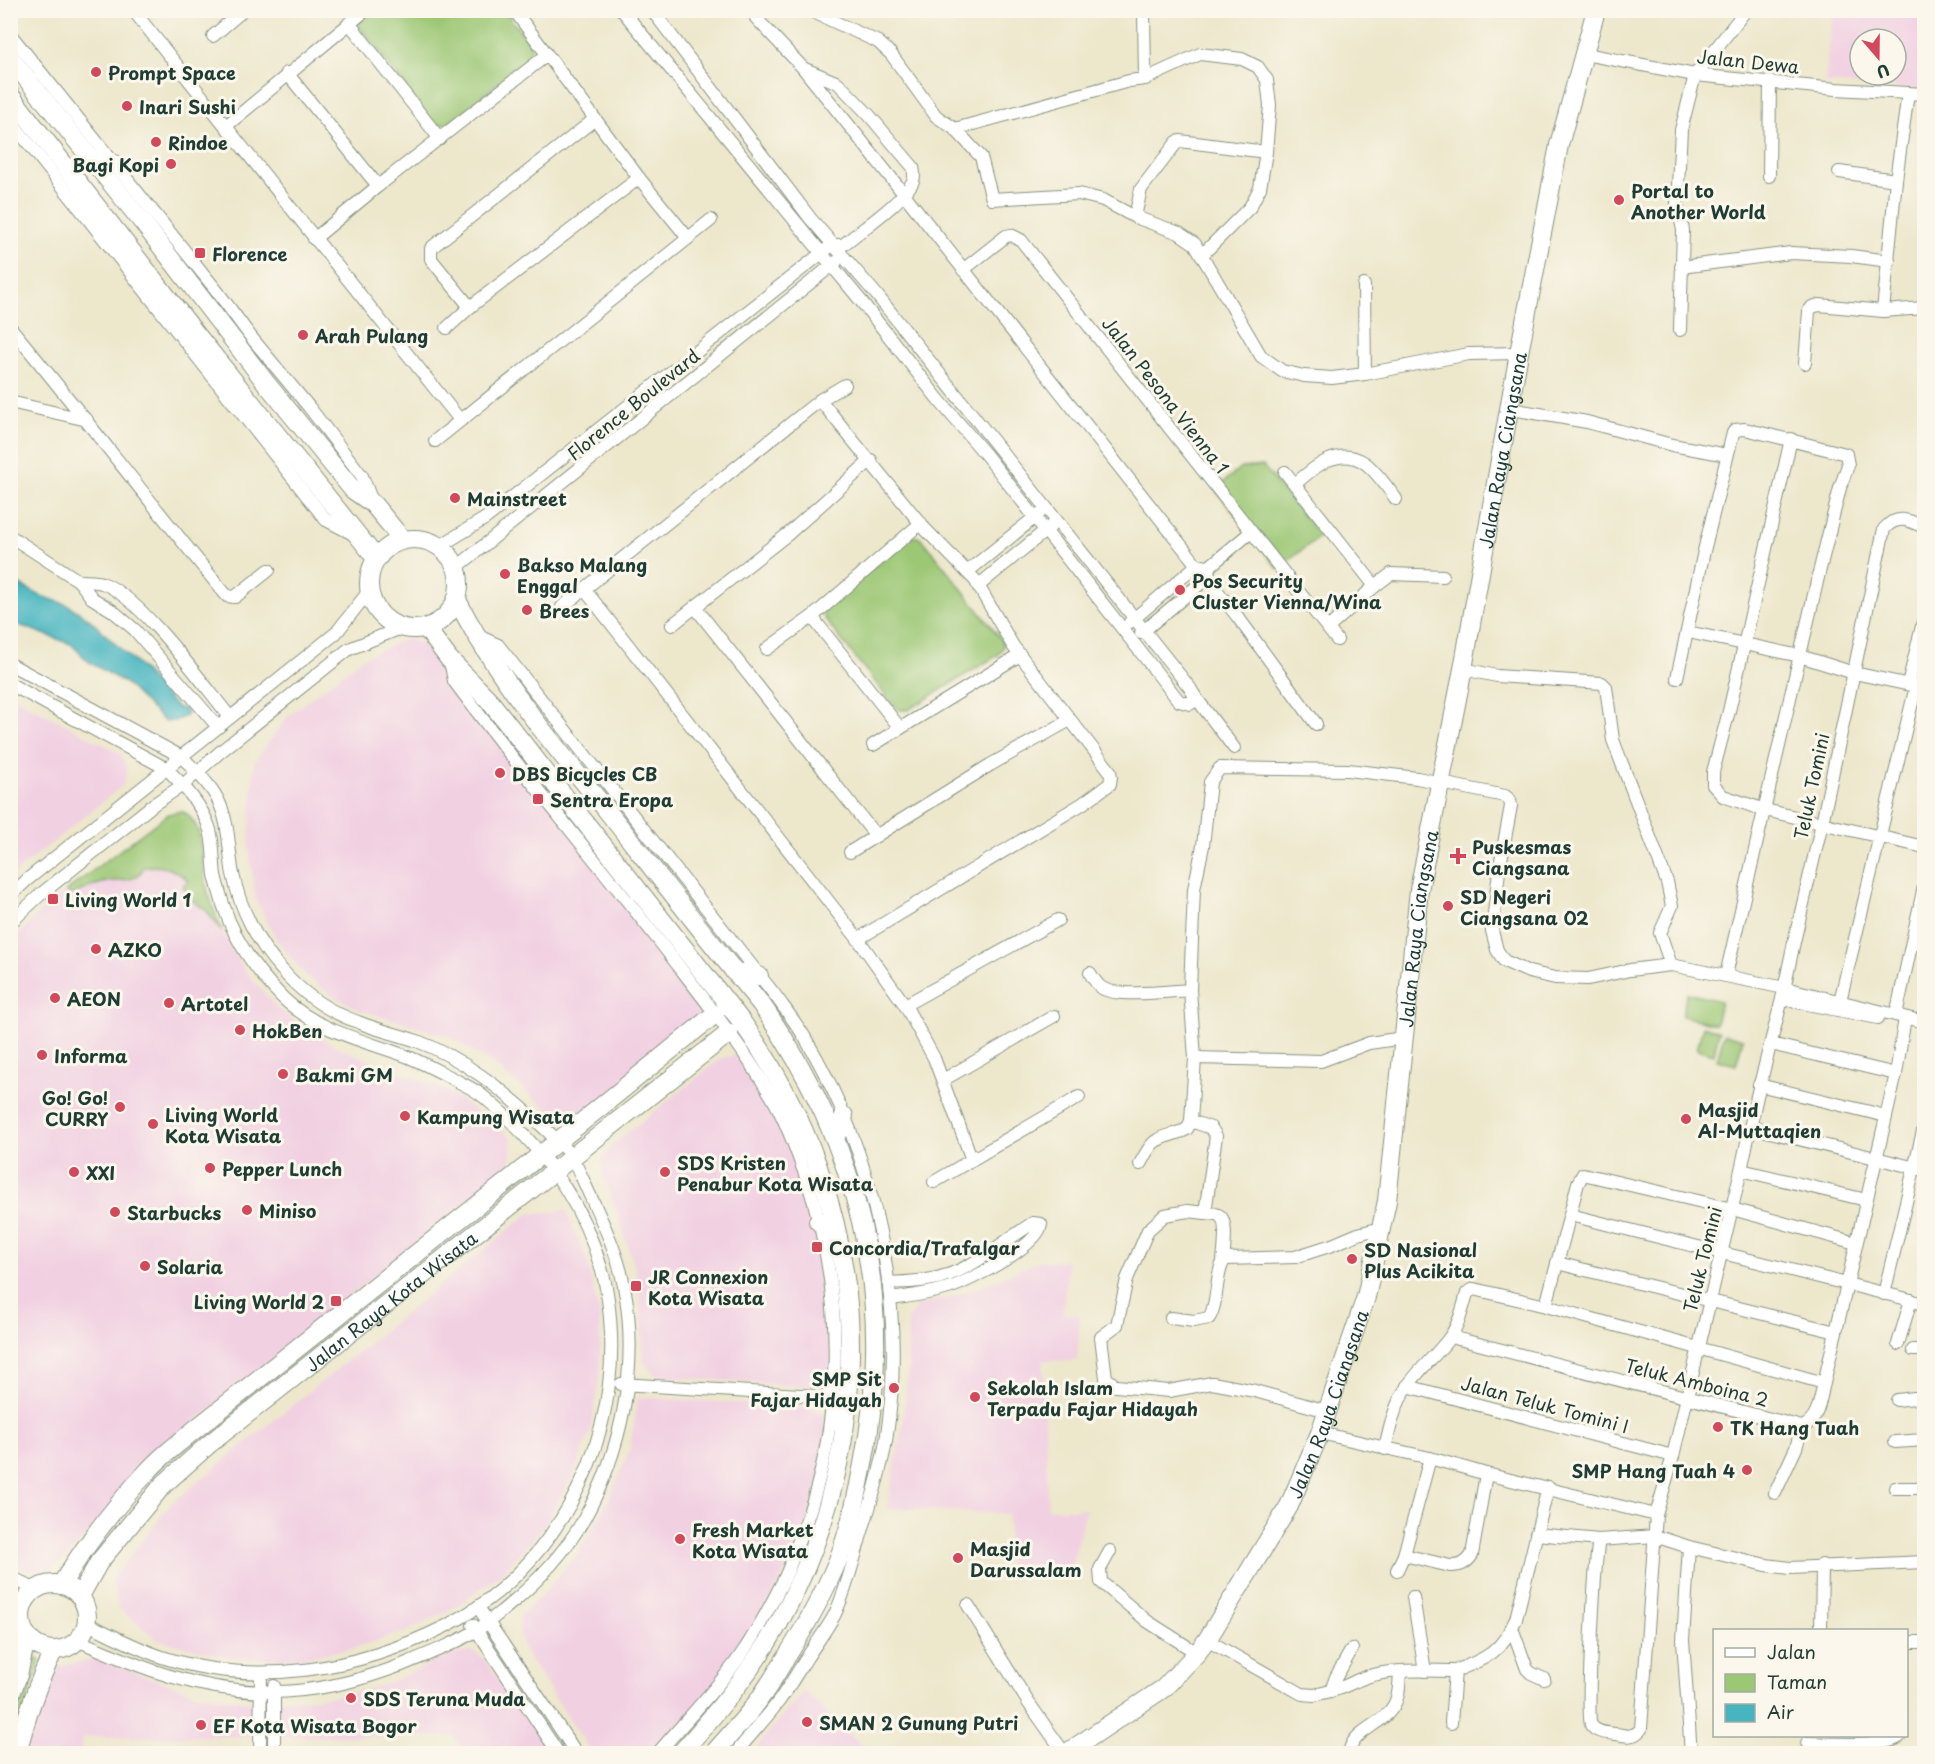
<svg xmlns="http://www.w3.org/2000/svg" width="1935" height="1764" font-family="'Playpen Sans',sans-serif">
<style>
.built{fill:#f1d0e2;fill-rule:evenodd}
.green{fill:#9cc774;stroke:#5e8254;stroke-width:1.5}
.water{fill:#46b5c0;stroke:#32797a;stroke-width:1.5}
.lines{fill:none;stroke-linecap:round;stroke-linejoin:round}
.street-casing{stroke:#869280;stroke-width:14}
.secondary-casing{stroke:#869280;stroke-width:20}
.street{stroke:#fff;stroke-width:12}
.secondary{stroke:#fff;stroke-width:18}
.poi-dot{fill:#d1495b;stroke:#fbf7ec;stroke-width:2}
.labels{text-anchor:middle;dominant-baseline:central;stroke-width:6;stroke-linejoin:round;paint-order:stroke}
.street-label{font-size:18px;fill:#1f3d34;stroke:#fbf7ec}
.poi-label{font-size:18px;font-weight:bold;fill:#1f3d34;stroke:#fbf7ec;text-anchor:start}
</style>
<rect width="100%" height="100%" fill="#fbf7ec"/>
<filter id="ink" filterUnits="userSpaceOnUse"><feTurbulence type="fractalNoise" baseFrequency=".0167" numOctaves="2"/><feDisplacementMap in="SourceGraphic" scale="12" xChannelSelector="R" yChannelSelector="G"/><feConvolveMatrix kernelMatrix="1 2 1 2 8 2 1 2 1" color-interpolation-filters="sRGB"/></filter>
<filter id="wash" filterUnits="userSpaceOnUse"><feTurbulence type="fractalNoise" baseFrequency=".008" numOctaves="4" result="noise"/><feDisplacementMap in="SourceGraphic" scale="24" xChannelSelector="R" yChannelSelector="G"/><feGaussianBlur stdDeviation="1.35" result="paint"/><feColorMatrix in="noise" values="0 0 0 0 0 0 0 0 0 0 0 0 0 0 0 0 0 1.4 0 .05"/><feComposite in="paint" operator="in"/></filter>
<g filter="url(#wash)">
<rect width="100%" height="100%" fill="#ede7cc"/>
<g class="built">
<path d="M1833 11H1924V90L1825 83ZM1860 39H1896V75H1860Z"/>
<polygon points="407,638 422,644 704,1001 701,1019 586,1113 572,1118 552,1113 498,1068 451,1037 360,1010 332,995 305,975 277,940 255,898 249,845 254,762 287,717 361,659"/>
<polygon points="11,696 121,754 127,771 123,785 11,876"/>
<polygon points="182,811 191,816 199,831 205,884 222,931 245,971 278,1009 315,1035 339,1048 453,1094 512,1138 510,1165 167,1445 79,1544 58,1564 38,1573 17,1567 11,1561 11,943 41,911 66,891 168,814"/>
<polygon points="739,1055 784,1122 825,1240 832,1365 826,1379 812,1387 656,1376 643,1362 642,1316 635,1268 612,1198 602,1175 602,1160 612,1145 722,1058"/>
<polygon points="566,1210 588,1264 600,1319 600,1375 590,1433 573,1476 543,1527 502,1573 456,1607 407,1631 350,1649 292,1659 234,1658 158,1640 118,1608 112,1579 172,1503 528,1214"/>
<polygon points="1039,1261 1068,1262 1063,1314 1080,1315 1077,1361 1043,1360 1048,1509 1086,1509 1070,1572 1009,1579 1008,1514 887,1508 903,1422 908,1373 908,1320 917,1306 974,1290"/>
<polygon points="638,1397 812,1408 824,1417 830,1433 808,1520 768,1607 723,1679 654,1753 592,1753 524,1651 519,1631 520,1616 543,1594 581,1549 607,1503 630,1449"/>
<polygon points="472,1651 483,1658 551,1753 465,1753 454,1736 83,1737 80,1753 25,1754 34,1717 53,1668 95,1659 198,1694 249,1702 329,1697 381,1686 452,1654"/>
<polygon points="804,1691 869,1753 751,1753"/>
</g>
<g class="green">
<polygon points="372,11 504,11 531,44 531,51 527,59 449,123 440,125 431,120 358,25 361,19"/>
<polygon points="1263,466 1320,536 1278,569 1215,489 1241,468"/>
<polygon points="910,537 918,537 924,541 1002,640 1003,647 998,655 908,710 900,710 894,706 824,618 823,609"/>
<path d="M182 811C208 826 199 860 206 885 210 901 216 916 222 931L206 910 191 900 183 886 188 880C174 869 162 864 144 867 136 885 118 878 102 883 92 886 81 891 71 895L66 891 168 814Z"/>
<polygon points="1687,993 1721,1001 1716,1024 1682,1016"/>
<polygon points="1703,1026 1719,1031 1714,1054 1697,1049"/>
<polygon points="1724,1034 1743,1039 1736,1065 1717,1060"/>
<polygon points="34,1656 40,1661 11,1754 11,1714 30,1659"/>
</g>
<polygon class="water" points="10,580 41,596 68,605 88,618 140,667 176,707 185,709 187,713 184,717 174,721 164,721 125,683 89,662 71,644 11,622"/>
</g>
<g filter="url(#ink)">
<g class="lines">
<g class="street-casing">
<g id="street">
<polyline points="133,10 460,420"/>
<polyline points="514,10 639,178 688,238"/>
<polyline points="622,10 861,301 938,399 986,455 1179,701 1190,704 1194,701 1194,695 1190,688 876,294 810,218 652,10"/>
<polyline points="809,10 878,42 891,54 936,116 955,129 981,157 992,199 1079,194 1103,200 1135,217 1179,233 1195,244 1261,356 1282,371 1304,376 1332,378 1365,374 1469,354 1519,353"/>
<polyline points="1144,10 1145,79"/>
<polyline points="756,18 803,68 904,194 1237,616 1316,724"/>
<polyline points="349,23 440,139"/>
<polyline points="10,34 217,291 251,337 309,407 362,476 373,504"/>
<polyline points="213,36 240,13"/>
<polyline points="1585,54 1695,75 1836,89 1908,93"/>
<polyline points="287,73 378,186"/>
<polyline points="10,120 326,520 353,534"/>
<polyline points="226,126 366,10"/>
<polyline points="955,129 1129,81 1145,79 1200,54 1242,59 1258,67 1267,80 1270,105 1266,152 1260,188 1250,207 1203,254"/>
<polyline points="1839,172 1896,180"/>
<polyline points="1769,176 1770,83"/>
<polyline points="1135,217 1141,189 1177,142 1180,141 1266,152"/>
<polyline points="314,239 378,186 547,55"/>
<polyline points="1681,267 1791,253 1851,256 1889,261"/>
<polyline points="963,270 1006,236 1011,235 1021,240 1337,640"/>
<polyline points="1364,285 1365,374"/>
<polyline points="470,307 431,259 431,248 595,119"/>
<polyline points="1883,311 1896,180 1908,93 1924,94"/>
<path d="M10 327C84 416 154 508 227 596L235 597 269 570"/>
<polyline points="447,328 470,307 639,178"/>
<polyline points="1680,330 1683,230 1677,204 1681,130 1695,75 1746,10"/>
<polyline points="1805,363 1809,311 1812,307 1819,305 1883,311 1924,308"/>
<polyline points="820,400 925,529 975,580 1013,646 1110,771 1111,777 1110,784 1082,804 858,939"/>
<polyline points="10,402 87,420"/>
<polyline points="1511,409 1587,422 1672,445 1727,455"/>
<polyline points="1791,439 1729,711 1713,772 1713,785 1723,796 1765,810 1924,847"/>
<polyline points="435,441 711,220"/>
<polyline points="1285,472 1375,586 1391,574 1443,576"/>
<path d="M1295 484C1313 468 1339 445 1365 463 1377 472 1387 487 1396 499"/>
<polyline points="10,536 79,581"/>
<path d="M440 546 486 518 832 245H843C861 230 904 201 913 181 915 176 914 173 913 167L869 115 838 83 805 69"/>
<polyline points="456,568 836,262"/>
<polyline points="967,572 1039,514"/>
<polyline points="978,586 1051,526"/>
<polyline points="585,590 858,939 905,1005 934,1058 972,1160"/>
<polyline points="562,607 820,400 845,385"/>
<polyline points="695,607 876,836"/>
<polyline points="812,617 900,728"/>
<polyline points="1130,622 1197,565 1203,566"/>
<polyline points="672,625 788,534 871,460"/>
<polyline points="1328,628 1375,586"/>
<polyline points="1688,632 1800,656 1854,673 1924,688"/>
<polyline points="1141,633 1207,578 1210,566 1251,532"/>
<path d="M478 636 498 645 775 995C785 1009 795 1022 804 1036 875 1154 908 1304 886 1441 881 1471 872 1499 863 1528 854 1557 848 1586 835 1614 827 1629 817 1642 808 1656 798 1671 789 1687 779 1701 765 1720 749 1736 735 1754"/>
<polyline points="767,649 812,617 921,523"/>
<path d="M450 660 454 681C524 776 601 866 674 960 708 1004 743 1048 772 1097 786 1121 796 1150 806 1177 846 1295 845 1427 798 1543 793 1556 789 1571 782 1583 769 1609 755 1635 738 1659 714 1692 684 1722 657 1754"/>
<path d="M10 664 182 757C194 769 209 783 217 798 230 822 228 849 233 874 240 909 258 944 282 970 302 993 329 1012 358 1022 377 1030 398 1034 417 1041 463 1058 504 1091 539 1123 550 1134 563 1144 571 1157 578 1167 583 1180 588 1191 602 1221 618 1253 624 1286 639 1364 623 1449 584 1519 565 1552 537 1582 508 1606 498 1614 488 1623 477 1630 453 1645 426 1655 399 1666 359 1681 314 1692 271 1692 200 1692 141 1668 77 1640"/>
<polyline points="1463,669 1497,676 1602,683 1606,687 1613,740 1667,882 1672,906 1660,933 1671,965"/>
<polyline points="1677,678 1704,551 1733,433 1735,430 1745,429 1846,454 1848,465 1840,488 1819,573 1726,975"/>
<path d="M10 684 167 769C184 786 203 806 210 830 214 844 213 860 215 875 217 884 220 894 223 904 234 940 256 971 283 998 318 1032 367 1041 411 1058 425 1064 438 1071 452 1078 462 1084 475 1089 484 1097 539 1143 581 1198 601 1268 608 1289 610 1312 611 1334 616 1452 552 1572 446 1626 358 1670 257 1688 162 1657 136 1648 111 1635 86 1623"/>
<polyline points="1908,684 1924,618"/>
<polyline points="1194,695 1234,748"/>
<path d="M218 727 135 630 113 611 92 598 79 581C86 581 95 581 102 583 140 596 203 684 230 717"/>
<polyline points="873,745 1020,655"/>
<polyline points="850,852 990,765 1070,720"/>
<polyline points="10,896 28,879 336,633 369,591"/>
<polyline points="10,923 41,894 154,804 183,785 220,752 349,649 401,628"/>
<path d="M1090 973C1093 978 1097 985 1102 988 1118 998 1171 991 1190 990"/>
<polyline points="1782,999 1878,1018"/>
<polyline points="1840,1001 1916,686"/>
<polyline points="905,1005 1058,920"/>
<polyline points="1896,1015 1924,886"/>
<polyline points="1771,1044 1896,1074"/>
<polyline points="1195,1058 1190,990 1194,889 1203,846 1210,782 1220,768 1348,770 1417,778 1505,796 1510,800 1511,806 1499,871 1492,931 1497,950 1504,961 1529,972 1555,978 1588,979 1630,970 1671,965 1785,988 1924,1022"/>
<polyline points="943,1080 1054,1016"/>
<polyline points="1759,1085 1886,1116"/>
<polyline points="1750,1127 1924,1170"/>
<path d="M1140 1164C1154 1137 1155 1140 1183 1131L1187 1129 1191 1121"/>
<polyline points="1741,1170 1866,1200"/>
<polyline points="934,1182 1079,1097"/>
<path d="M1205 1213C1209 1213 1216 1213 1220 1216 1228 1222 1224 1251 1223 1261"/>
<polyline points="1570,1215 1911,1300 1924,1305"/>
<polyline points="1557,1263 1836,1332"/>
<path d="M889 1283C907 1282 926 1282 944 1276 972 1269 1008 1238 1033 1223L1041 1224C1040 1245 970 1281 951 1287 931 1294 911 1296 890 1299"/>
<polyline points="1884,1294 1924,1127"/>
<polyline points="1546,1306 1578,1183 1583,1174 1732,1209 1856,1243"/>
<path d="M1171 1318 1194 1321 1209 1318C1219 1303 1215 1267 1226 1259L1295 1257 1332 1245 1358 1234 1373 1230 1380 1232"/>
<path d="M1451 1337 1802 1427C1819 1421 1820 1398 1824 1383L1896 1074 1904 1024"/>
<polyline points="1898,1344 1911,1300"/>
<polyline points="1913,1350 1924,1350"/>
<polyline points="621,1384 833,1397"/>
<polyline points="1407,1386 1673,1456"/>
<polyline points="1897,1400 1924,1397"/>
<polyline points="1327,1411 1255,1391 1212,1383 1169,1391 1116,1386 1106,1378 1101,1337 1117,1325 1127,1279 1148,1230 1165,1215 1188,1211 1205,1213 1216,1136 1211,1128 1191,1121 1195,1058 1321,1061 1369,1043 1403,1038"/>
<path d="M1320 1433 1430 1458 1486 1474 1656 1515 1673 1456 1741 1170 1757 1096 1782 999 1794 942 1822 823 1884 529C1897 514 1909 520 1924 527"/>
<polyline points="1895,1442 1924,1440"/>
<path d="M1385 1449C1390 1427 1394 1406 1407 1387 1419 1369 1437 1355 1450 1337 1459 1324 1463 1308 1467 1293L1474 1289 1546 1306 1824 1383"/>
<polyline points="1895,1488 1924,1488"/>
<polyline points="1775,1493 1796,1448 1802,1427"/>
<polyline points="1536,1534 1599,1540 1655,1536 1689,1547 1766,1565 1790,1568 1924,1562"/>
<path d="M1599 1540C1595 1558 1586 1716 1591 1725 1596 1733 1607 1733 1616 1734 1626 1736 1634 1738 1641 1729L1656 1515"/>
<polyline points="1689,1547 1683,1640 1691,1754"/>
<polyline points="1110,1551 1100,1569 1101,1582 1147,1621 1197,1653"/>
<path d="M1404 1555 1450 1566C1460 1566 1466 1564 1472 1555L1486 1474"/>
<polyline points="1397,1570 1404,1555 1430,1458"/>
<polyline points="10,1576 35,1590"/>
<polyline points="1413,1597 1425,1671"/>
<polyline points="10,1604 21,1617"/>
<polyline points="968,1605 1028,1702 1065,1754"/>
<polyline points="478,1607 577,1754"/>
<polyline points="473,1625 559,1754"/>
<polyline points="1512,1628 1527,1669 1531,1673 1544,1679"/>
<polyline points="1821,1630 1822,1565"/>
<polyline points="1207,1640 1302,1694 1314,1695 1331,1691 1336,1677 1352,1649"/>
<polyline points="1906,1642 1924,1642"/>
<polyline points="274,1686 274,1754"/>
<path d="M1331 1691C1344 1688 1354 1681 1366 1677 1394 1668 1426 1671 1455 1671"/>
<path d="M1451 1723 1455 1671C1488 1658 1501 1652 1516 1619L1548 1487"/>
<path d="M1807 1743C1827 1743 1887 1748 1900 1736"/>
<polyline points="260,1754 261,1673"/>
<path d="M1349 1754C1352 1729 1383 1726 1394 1705 1400 1695 1399 1683 1400 1672"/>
</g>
</g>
<g class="secondary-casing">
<g id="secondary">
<polyline points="10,58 144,224 266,383 353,490 373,504 402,539"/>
<polyline points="10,95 192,329 376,558"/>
<polyline points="91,159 115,164"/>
<circle cx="414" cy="584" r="45"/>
<path d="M457 600C496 676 551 742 605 808 657 874 708 940 761 1004 859 1145 897 1295 863 1464 857 1497 850 1529 838 1560 823 1596 803 1631 782 1664 773 1679 763 1695 752 1709 740 1724 726 1739 713 1754"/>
<path d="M426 628 449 659 488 699 742 1022C871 1203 886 1427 779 1623 752 1671 716 1713 680 1754"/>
<polyline points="734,972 759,976"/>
<polyline points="835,1139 844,1116"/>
<polyline points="818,1221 838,1237"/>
<polyline points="833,1397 842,1425"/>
<circle cx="54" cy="1617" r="33"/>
<path d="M61 1585C86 1544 115 1506 148 1471 161 1456 178 1444 193 1431L577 1126 715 1014"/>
<path id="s1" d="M80 1596 99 1562 163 1485 208 1445 729 1033"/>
<polyline points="10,1696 18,1675 27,1635"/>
<path d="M17 1754C26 1717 37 1683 54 1650"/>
<path id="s2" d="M1065 1754 1164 1688 1197 1653 1207 1640 1289 1506 1320 1433 1366 1297 1387 1201 1419 890 1463 669 1519 353 1559 145 1596 10"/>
</g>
</g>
<use href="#street" class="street"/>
<use href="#secondary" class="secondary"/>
</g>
</g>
<g class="poi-dot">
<circle cx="96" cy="72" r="6"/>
<circle cx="127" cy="106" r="6"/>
<circle cx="156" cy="142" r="6"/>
<circle cx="171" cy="164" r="6"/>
<circle cx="1619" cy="200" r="6"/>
<rect x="194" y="247" width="12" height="12" rx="3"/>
<circle cx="303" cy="335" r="6"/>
<circle cx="455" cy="498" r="6"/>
<circle cx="505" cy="574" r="6"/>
<circle cx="1180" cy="590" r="6"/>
<circle cx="527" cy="610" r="6"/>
<circle cx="500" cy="773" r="6"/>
<rect x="532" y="793" width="12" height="12" rx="3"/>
<path d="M1455 847h6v6h6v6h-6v6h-6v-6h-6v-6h6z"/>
<rect x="47" y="893" width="12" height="12" rx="3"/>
<circle cx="1448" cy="906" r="6"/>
<circle cx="96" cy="949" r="6"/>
<circle cx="55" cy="998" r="6"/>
<circle cx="169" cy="1003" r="6"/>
<circle cx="240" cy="1030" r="6"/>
<circle cx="42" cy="1055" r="6"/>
<circle cx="283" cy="1074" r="6"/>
<circle cx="120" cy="1107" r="6"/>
<circle cx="405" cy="1116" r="6"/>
<circle cx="1686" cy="1119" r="6"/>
<circle cx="153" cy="1124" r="6"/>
<circle cx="210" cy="1168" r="6"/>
<circle cx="74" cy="1172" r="6"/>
<circle cx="665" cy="1172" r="6"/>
<circle cx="247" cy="1210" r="6"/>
<circle cx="115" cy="1212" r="6"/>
<rect x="811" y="1241" width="12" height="12" rx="3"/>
<circle cx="1352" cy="1259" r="6"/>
<circle cx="145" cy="1266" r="6"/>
<rect x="630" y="1280" width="12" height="12" rx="3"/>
<rect x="330" y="1295" width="12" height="12" rx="3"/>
<circle cx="894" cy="1388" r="6"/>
<circle cx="975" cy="1397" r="6"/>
<circle cx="1718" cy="1427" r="6"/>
<circle cx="1747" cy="1470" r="6"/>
<circle cx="680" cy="1539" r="6"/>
<circle cx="958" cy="1558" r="6"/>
<circle cx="351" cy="1698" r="6"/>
<circle cx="807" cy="1722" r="6"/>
<circle cx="201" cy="1725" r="6"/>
</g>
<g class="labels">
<g class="street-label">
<text transform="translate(1748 61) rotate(6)">Jalan Dewa</text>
<text transform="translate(1166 395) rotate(52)">Jalan Pesona Vienna 1</text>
<text transform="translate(633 404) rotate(-39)">Florence Boulevard</text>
<text stroke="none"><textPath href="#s2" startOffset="1422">Jalan Raya Ciangsana</textPath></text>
<text transform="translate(1811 786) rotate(-78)">Teluk Tomini</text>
<text stroke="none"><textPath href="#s2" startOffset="936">Jalan Raya Ciangsana</textPath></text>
<text transform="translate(1702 1259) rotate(-76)">Teluk Tomini</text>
<text stroke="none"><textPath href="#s1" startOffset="432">Jalan Raya Kota Wisata</textPath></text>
<text transform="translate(1697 1382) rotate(14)">Teluk Amboina 2</text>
<text stroke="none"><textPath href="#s2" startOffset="450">Jalan Raya Ciangsana</textPath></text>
<text transform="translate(1545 1404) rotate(15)">Jalan Teluk Tomini I</text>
</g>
<g class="poi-label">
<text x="108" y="72">Prompt Space</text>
<text x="139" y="106">Inari Sushi</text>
<text x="168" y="142">Rindoe</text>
<text x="159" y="164" text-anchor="end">Bagi Kopi</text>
<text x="1631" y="190">Portal to<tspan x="1631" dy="21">Another World</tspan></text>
<text x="212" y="253">Florence</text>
<text x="315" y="335">Arah Pulang</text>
<text x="467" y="498">Mainstreet</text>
<text x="517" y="564">Bakso Malang<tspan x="517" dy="21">Enggal</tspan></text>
<text x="1192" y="580">Pos Security<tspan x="1192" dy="21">Cluster Vienna/Wina</tspan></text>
<text x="539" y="610">Brees</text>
<text x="512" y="773">DBS Bicycles CB</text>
<text x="550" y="799">Sentra Eropa</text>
<text x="1472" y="846">Puskesmas<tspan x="1472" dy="21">Ciangsana</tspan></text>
<text x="1460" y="896">SD Negeri<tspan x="1460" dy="21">Ciangsana 02</tspan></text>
<text x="65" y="899">Living World 1</text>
<text x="108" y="949">AZKO</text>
<text x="67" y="998">AEON</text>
<text x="181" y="1003">Artotel</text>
<text x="252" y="1030">HokBen</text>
<text x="54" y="1055">Informa</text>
<text x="295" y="1074">Bakmi GM</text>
<text x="108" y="1097" text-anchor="end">Go! Go!<tspan x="108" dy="21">CURRY</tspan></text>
<text x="1698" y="1109">Masjid<tspan x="1698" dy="21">Al-Muttaqien</tspan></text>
<text x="165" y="1114">Living World<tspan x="165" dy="21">Kota Wisata</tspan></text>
<text x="417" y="1116">Kampung Wisata</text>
<text x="677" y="1162">SDS Kristen<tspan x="677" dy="21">Penabur Kota Wisata</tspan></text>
<text x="222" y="1168">Pepper Lunch</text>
<text x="86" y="1172">XXI</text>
<text x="259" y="1210">Miniso</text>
<text x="127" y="1212">Starbucks</text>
<text x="829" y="1247">Concordia/Trafalgar</text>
<text x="1364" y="1249">SD Nasional<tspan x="1364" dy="21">Plus Acikita</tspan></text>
<text x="157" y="1266">Solaria</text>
<text x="648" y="1276">JR Connexion<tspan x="648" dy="21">Kota Wisata</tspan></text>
<text x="324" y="1301" text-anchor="end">Living World 2</text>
<text x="882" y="1378" text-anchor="end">SMP Sit<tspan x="882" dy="21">Fajar Hidayah</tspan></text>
<text x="987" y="1387">Sekolah Islam<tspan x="987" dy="21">Terpadu Fajar Hidayah</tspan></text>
<text x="1730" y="1427">TK Hang Tuah</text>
<text x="1735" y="1470" text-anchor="end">SMP Hang Tuah 4</text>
<text x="692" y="1529">Fresh Market<tspan x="692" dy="21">Kota Wisata</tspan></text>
<text x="970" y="1548">Masjid<tspan x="970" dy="21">Darussalam</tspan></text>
<text x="363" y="1698">SDS Teruna Muda</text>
<text x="819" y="1722">SMAN 2 Gunung Putri</text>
<text x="213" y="1725">EF Kota Wisata Bogor</text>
</g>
</g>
<rect width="1935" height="1764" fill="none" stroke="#fbf7ec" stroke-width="36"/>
<rect x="1713" y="1629" width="195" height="108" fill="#fbf7ec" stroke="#a3ada2" stroke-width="1.5"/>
<rect x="1725" y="1648" width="30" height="9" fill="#ffffff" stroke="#a3ada2" stroke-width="1.5"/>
<text x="1767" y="1659" font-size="18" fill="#1f3d34">Jalan</text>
<rect x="1725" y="1674" width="30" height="18" fill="#9cc774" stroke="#a3ada2" stroke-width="1.5"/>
<text x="1767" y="1689" font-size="18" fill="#1f3d34">Taman</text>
<rect x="1725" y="1704" width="30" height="18" fill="#46b5c0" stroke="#a3ada2" stroke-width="1.5"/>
<text x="1767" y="1719" font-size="18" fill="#1f3d34">Air</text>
<g transform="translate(1878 57) rotate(160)"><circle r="28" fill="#fbf7ec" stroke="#a3ada2" stroke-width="1.5"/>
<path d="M0-4.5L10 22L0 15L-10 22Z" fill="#d1495b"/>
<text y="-9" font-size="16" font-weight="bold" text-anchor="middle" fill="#1f3d34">U</text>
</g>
</svg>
